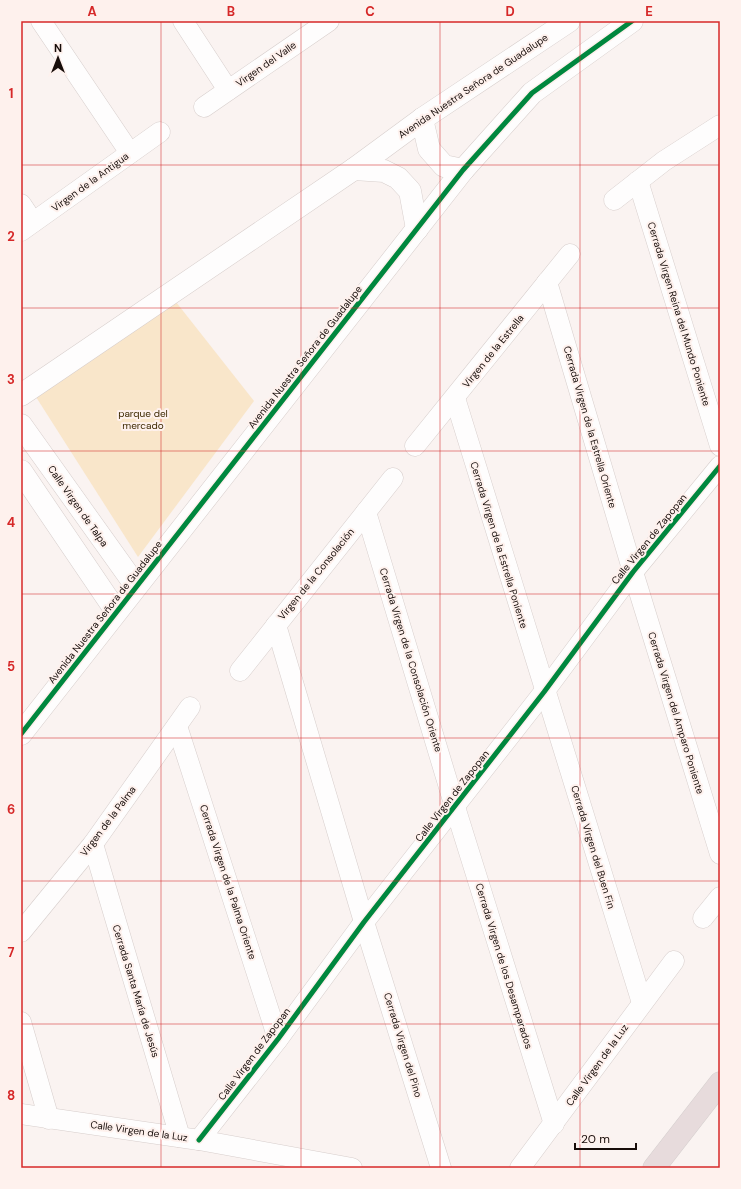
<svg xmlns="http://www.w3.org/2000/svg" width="741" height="1189" font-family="'DM Sans',sans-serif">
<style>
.green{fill:#f9e6ca}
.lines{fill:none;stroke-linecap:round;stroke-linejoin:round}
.minor-casing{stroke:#d7cecc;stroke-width:21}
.tertiary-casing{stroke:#d7cecc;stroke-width:23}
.motorway-casing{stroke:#d4cfce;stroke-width:23}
.minor{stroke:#fefdfd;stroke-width:20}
.tertiary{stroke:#fefdfd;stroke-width:22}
.motorway{stroke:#e7dbdc;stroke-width:22}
.cycleway-casing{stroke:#fef1ed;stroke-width:8}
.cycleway{stroke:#00873e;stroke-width:5}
.grid{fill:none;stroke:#d62828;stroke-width:1;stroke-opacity:0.55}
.labels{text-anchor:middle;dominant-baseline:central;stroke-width:4;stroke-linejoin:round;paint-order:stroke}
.street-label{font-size:10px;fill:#170d0a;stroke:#fef1ed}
.park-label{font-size:10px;fill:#3c2800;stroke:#fef1ed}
.neatline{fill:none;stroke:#d62828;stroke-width:1.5}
.grid-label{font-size:13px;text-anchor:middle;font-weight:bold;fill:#d62828}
</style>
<rect width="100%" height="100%" fill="#faf3f1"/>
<polygon class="green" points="176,302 254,401 138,557 36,397"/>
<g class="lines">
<g class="minor-casing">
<g id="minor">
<polyline points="41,21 130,153"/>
<polyline points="183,21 228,90"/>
<polyline points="204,107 329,21"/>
<polyline points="638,181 720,446"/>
<polyline points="614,200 664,161 720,125"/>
<polyline points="21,204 33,222"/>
<polyline points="21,231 160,132"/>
<polyline points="547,282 633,572 720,854"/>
<polyline points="455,398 642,1003"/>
<polyline points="415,446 570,254"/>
<polyline points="366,512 455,807 554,1124"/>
<polyline points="276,625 364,922 441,1168"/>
<polyline points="240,671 393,478"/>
<polyline points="177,726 278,1039"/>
<polyline points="93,844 180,1137"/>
<polyline points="703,918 720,897"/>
<polyline points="21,932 93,844 190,707"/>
<polyline points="21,1022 49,1119"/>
<polyline points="21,1114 199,1140 352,1168"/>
<polyline points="199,1140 278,1039 364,922 544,692 633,572 720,466"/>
<polyline points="520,1168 674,961"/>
</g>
</g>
<g class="tertiary-casing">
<g id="tertiary">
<polyline points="422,119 429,149 444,166 463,170"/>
<polyline points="354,169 384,171 398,178 410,191 417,229"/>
<polyline points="21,395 354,169 422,119 569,21"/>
<polyline points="21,425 136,586"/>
<polyline points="21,471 116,611"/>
<polyline points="21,734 463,170 532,93 632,21"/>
</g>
</g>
<g class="motorway-casing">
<polyline id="motorway" points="654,1168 720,1083"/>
</g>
<use href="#minor" class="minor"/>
<use href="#tertiary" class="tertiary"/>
<use href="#motorway" class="motorway"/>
<g class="cycleway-casing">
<g id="cycleway">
<polyline points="21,734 463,170 532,93 632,21"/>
<polyline points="199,1140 278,1039 364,922 544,692 633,572 720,466"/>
</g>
</g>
<use href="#cycleway" class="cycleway"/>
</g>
<path class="grid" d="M161 21V1168M301 21V1168M440 21V1168M580 21V1168M21 165H720M21 308H720M21 451H720M21 594H720M21 738H720M21 881H720M21 1024H720"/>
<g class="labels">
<g class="street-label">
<text transform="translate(266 64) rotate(-35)">Virgen del Valle</text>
<text transform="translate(473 86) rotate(-34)">Avenida Nuestra Señora de Guadalupe</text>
<text transform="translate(90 182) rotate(-36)">Virgen de la Antigua</text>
<text transform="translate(679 314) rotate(73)">Cerrada Virgen Reina del Mundo Poniente</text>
<text transform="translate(493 351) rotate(-51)">Virgen de la Estrella</text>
<text transform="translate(305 357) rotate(-52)">Avenida Nuestra Señora de Guadalupe</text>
<text transform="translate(590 427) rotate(74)">Cerrada Virgen de la Estrella Oriente</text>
<text transform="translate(78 506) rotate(55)">Calle Virgen de Talpa</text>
<text transform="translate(649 539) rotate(-51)">Calle Virgen de Zapopan</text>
<text transform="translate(499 545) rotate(73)">Cerrada Virgen de la Estrella Poniente</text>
<text transform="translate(316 574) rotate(-51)">Virgen de la Consolación</text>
<text transform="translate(105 612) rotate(-52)">Avenida Nuestra Señora de Guadalupe</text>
<text transform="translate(411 660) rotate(73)">Cerrada Virgen de la Consolación Oriente</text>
<text transform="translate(676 713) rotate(73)">Cerrada Virgen del Amparo Poniente</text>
<text transform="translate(452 796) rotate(-52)">Calle Virgen de Zapopan</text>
<text transform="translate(108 821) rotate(-53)">Virgen de la Palma</text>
<text transform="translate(593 847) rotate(73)">Cerrada Virgen del Buen Fin</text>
<text transform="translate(228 882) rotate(72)">Cerrada Virgen de la Palma Oriente</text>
<text transform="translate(504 966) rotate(73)">Cerrada Virgen de los Desamparados</text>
<text transform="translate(136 991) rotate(73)">Cerrada Santa María de Jesús</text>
<text transform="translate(403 1045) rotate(73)">Cerrada Virgen del Pino</text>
<text transform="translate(254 1054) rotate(-53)">Calle Virgen de Zapopan</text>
<text transform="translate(597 1065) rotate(-54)">Calle Virgen de la Luz</text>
<text transform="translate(139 1131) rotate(8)">Calle Virgen de la Luz</text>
</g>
<g class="park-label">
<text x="143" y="413">parque del<tspan x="143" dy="12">mercado</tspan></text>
</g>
</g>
<rect width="741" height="1189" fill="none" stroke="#fef1ed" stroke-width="44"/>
<g transform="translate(58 58)" stroke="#fef1ed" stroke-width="3" paint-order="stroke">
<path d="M0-3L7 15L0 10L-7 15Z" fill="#170d0a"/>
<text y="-6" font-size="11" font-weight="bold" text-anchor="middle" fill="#170d0a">N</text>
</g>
<path d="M575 1143v6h61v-6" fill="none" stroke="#170d0a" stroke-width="2"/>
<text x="581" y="1143" font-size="12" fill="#170d0a" stroke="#fef1ed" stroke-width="3" paint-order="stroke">20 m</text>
<rect x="22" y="22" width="697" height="1145" class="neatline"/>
<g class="grid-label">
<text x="92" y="16">A</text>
<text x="231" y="16">B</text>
<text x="370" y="16">C</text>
<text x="510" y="16">D</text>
<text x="649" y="16">E</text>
<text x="11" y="98">1</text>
<text x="11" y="241">2</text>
<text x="11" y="384">3</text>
<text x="11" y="527">4</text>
<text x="11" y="671">5</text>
<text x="11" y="814">6</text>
<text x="11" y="957">7</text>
<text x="11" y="1100">8</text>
</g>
</svg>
